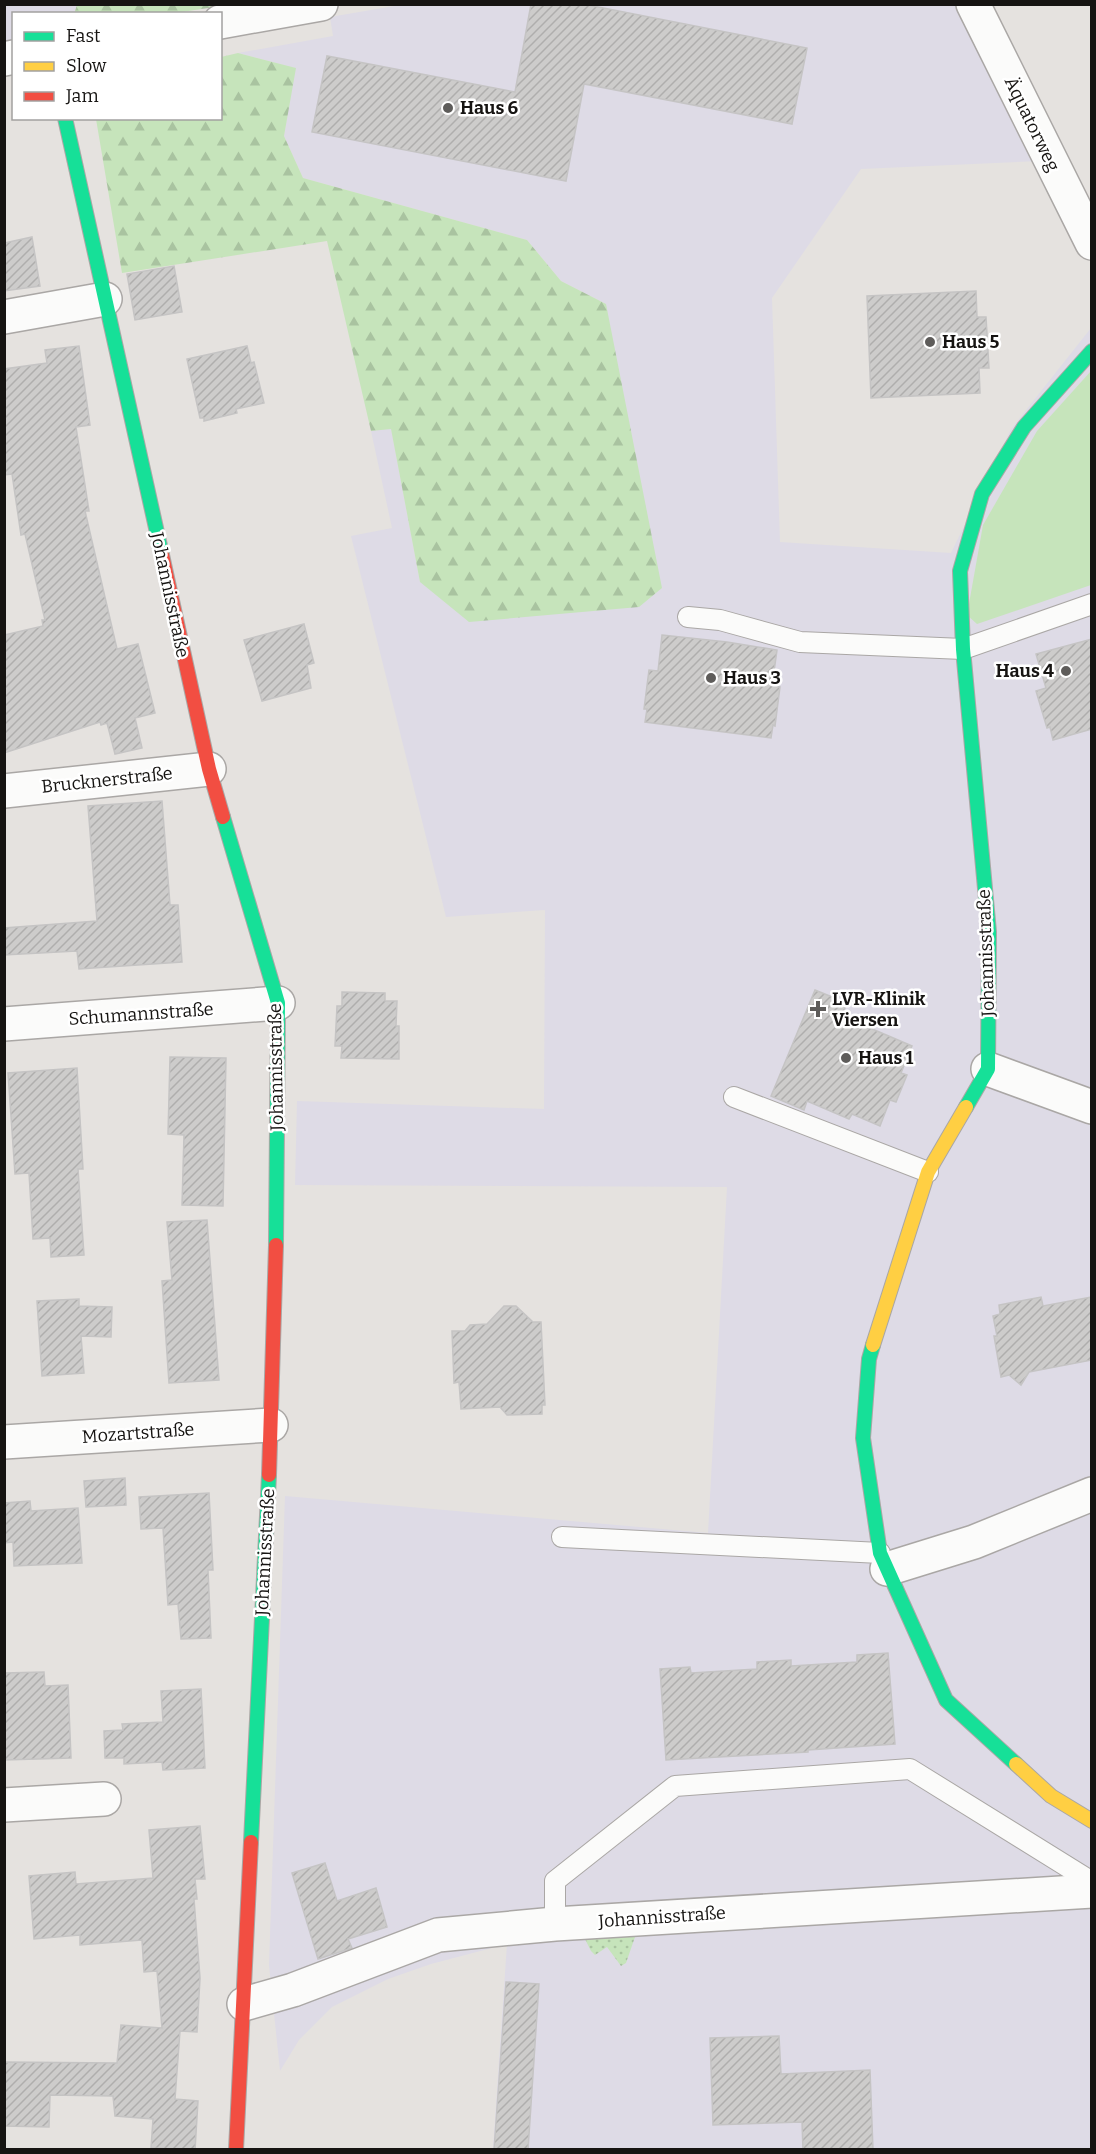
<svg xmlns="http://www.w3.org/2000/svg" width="1096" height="2154" font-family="Bitter,serif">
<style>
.medical{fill:#dedbe6}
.grass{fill:url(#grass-dots)}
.forest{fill:url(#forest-firs)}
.green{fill:#c6e4bb}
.building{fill:url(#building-hatch);stroke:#c5c4c4;stroke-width:1.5}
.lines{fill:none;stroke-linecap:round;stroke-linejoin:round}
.lane-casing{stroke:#aaa7a5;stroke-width:22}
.street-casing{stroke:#aaa7a5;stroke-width:36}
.fast-casing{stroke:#aaa7a5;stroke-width:16}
.slow-casing{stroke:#aaa7a5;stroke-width:16}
.jam-casing{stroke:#aaa7a5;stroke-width:16}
.lane{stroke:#fbfbfa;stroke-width:20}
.street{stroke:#fbfbfa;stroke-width:33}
.fast{stroke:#16e098;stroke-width:14}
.slow{stroke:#ffcf43;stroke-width:14}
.jam{stroke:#f24e42;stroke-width:14}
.poi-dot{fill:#5e5c5a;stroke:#fff;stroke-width:2}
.labels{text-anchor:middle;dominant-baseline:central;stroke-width:5;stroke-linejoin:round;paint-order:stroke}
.poi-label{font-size:18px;font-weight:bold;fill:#161412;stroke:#fff;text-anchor:start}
.street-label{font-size:18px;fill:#161412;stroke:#fff}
</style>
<defs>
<pattern id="grass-dots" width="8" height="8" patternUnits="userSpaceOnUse" patternTransform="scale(1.5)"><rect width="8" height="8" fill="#c6e4bb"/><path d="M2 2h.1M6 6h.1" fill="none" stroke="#a9c3a0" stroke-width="1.8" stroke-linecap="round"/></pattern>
<pattern id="forest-firs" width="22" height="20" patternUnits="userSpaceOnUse" patternTransform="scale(1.5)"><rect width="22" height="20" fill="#c6e4bb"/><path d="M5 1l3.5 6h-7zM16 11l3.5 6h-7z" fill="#a9c3a0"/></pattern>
<pattern id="building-hatch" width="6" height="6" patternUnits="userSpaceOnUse" patternTransform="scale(1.5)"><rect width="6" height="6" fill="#cdcccb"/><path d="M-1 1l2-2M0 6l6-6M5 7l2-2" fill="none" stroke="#afaead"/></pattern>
</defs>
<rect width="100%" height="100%" fill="#e5e2df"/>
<g class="medical">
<polygon points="5,5 77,5 74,13 14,14 13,41 5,42"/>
<polygon points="400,5 960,5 1039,161 861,169 772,298 780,542 951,553 1011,429 1091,328 1091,2149 493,2149 507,1944 431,1964 388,1979 332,2007 299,2040 280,2071 269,1965 285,1496 708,1533 727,1187 295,1185 297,1101 544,1109 545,910 446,917 351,536 392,528 371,431 391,428 420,582 606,304 561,281 527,240 303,178 284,136 295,68 238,53 333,36 330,17"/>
</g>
<polygon class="grass" points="634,1933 635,1937 626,1963 621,1966 607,1947 595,1955 591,1951 584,1937"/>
<g class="forest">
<polygon points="77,5 228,5 175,13 74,14"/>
<polygon points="238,53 296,68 284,136 303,178 527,240 561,281 606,304 662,588 639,607 469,622 420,582 391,429 371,431 327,241 122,273 96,119 220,118 221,57"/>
</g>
<polygon class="green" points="1091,371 1091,585 977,624 967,615 983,525 1037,431"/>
<g class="building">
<polygon points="531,4 583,4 807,48 792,124 584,84 566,181 312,132 327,56 515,92"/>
<polygon points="32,237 40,286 4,291 4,243"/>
<polygon points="174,266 182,312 135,320 127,274"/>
<polygon points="976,291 977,317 986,317 989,368 979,368 980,393 871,398 867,296"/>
<polygon points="79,346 90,425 76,427 89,511 85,511 117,649 138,644 155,713 135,718 142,748 115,754 107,723 101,725 100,722 4,753 4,635 43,626 42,620 45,620 25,534 21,535 12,474 4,475 4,369 47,363 45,350"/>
<polygon points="247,346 251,363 254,362 264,403 236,409 237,413 204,421 204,418 200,418 187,359"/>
<polygon points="304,624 314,663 307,665 311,688 262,701 244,640"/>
<polygon points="662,635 727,642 777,650 772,686 780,687 775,726 773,725 771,738 645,722 647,709 644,709 649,670 658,671"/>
<polygon points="1092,639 1092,729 1053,740 1050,727 1047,728 1036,691 1046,688 1036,654"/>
<polygon points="162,801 170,905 178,905 182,962 79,969 77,951 4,955 4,928 97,921 88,806"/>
<polygon points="815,990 847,1003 842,1016 912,1046 901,1073 907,1075 896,1102 890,1100 880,1126 852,1114 849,1119 807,1101 804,1110 771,1096"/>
<polygon points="342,992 385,993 385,1001 397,1001 396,1026 399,1026 399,1059 341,1058 342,1046 335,1046 337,1006 342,1006"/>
<polygon points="170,1057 226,1058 223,1206 182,1205 184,1135 168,1134"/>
<polygon points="77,1068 83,1169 78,1169 84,1255 51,1257 50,1238 33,1239 29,1173 15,1174 8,1073"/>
<polygon points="207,1220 219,1380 169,1383 162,1281 172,1280 167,1222"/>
<polygon points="1041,1297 1043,1306 1092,1297 1092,1360 1029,1372 1021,1385 1009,1375 1001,1377 994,1336 997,1336 993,1316 1000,1314 999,1305"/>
<polygon points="79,1299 79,1306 112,1307 111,1337 81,1336 84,1373 42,1376 37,1301"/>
<polygon points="504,1306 516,1306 533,1322 541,1322 545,1405 542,1405 542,1414 507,1415 500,1407 461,1409 459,1382 454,1383 452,1331 465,1331 470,1325 487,1324"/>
<polygon points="125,1478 126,1505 86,1507 84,1481"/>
<polygon points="209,1493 213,1570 208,1570 211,1638 181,1639 178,1604 168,1605 163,1528 141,1529 139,1497"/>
<polygon points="30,1501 31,1511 78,1508 82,1563 14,1566 13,1542 4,1543 4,1503"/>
<polygon points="888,1653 895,1744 808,1750 808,1752 666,1760 660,1669 690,1667 691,1673 757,1669 757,1662 791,1660 791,1666 857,1662 857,1655"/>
<polygon points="44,1672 45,1686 68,1685 71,1758 4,1760 4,1673"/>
<polygon points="201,1689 205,1768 163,1770 162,1762 124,1764 124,1758 105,1758 104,1731 123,1730 122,1724 163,1722 161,1691"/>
<polygon points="200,1826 205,1879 195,1879 197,1899 194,1899 200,1978 197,2032 180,2031 175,2099 198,2101 195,2150 151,2148 153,2119 115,2116 113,2096 50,2095 49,2127 4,2126 4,2062 117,2063 121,2025 162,2028 157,1971 144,1972 142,1940 80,1945 80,1935 34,1939 29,1876 75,1872 76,1884 153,1878 149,1830"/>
<polygon points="325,1863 337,1901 376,1888 387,1927 348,1939 352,1948 318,1959 292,1873"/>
<polygon points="506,1982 539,1984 528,2150 494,2150"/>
<polygon points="779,2036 781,2074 870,2070 873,2150 803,2150 802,2122 713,2125 710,2038"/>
</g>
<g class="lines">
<g class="lane-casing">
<g id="lane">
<polyline points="688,617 720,620 800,642 963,649 1092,604"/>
<polyline points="734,1097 928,1172"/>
<polyline points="562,1537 880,1553"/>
<polyline points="555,1924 555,1881 675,1786 910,1769 1092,1882"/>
</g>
</g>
<g class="street-casing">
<g id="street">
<polyline points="973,4 1092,243"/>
<polyline points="220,22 321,4"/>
<polyline points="4,59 14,57"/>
<polyline points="4,317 105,299"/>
<polyline points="4,791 209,769"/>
<polyline points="4,1024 278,1003"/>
<polyline points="988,1069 1092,1107"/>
<polyline points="4,1442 271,1425"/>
<polyline points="887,1569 974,1542 1092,1494"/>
<polyline points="4,1805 104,1799"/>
<polyline points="244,2004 293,1990 438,1935 555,1924 1092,1891"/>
</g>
</g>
<g class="fast-casing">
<g id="fast">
<polyline points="65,118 162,555"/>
<polyline points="223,817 278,1003 276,1245"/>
<polyline points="966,1107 988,1069 989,932 963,649 960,571 982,494 1024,427 1092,351"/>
<polyline points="873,1345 869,1359 863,1438 880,1553 946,1700 1016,1764"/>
<polyline points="251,1842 269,1475"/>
</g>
</g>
<g class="slow-casing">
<g id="slow">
<polyline points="873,1345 928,1172 966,1107"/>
<polyline points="1016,1764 1051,1796 1092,1821"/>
</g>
</g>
<g class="jam-casing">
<g id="jam">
<polyline points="162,555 209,769 223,817"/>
<polyline points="269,1475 276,1245"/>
<polyline points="236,2150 251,1842"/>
</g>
</g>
<use href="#lane" class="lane"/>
<use href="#street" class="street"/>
<use href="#fast" class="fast"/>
<use href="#slow" class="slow"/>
<use href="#jam" class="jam"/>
</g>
<g class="poi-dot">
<circle cx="448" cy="108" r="6"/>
<circle cx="930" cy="342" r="6"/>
<circle cx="1066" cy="671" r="6"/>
<circle cx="711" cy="678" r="6"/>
<path d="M815 1000h6v6h6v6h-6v6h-6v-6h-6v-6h6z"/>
<circle cx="846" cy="1058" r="6"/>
</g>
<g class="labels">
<g class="poi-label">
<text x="460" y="108">Haus 6</text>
<text x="942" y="342">Haus 5</text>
<text x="1054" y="671" text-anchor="end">Haus 4</text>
<text x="723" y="678">Haus 3</text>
<text x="832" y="999">LVR-Klinik<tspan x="832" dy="21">Viersen</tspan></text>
<text x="858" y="1058">Haus 1</text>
</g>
<g class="street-label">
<text transform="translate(1032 124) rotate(64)">Äquatorweg</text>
<text transform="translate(170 595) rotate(78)">Johannisstraße</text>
<text transform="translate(107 780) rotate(-6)">Brucknerstraße</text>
<text transform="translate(986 953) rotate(-92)">Johannisstraße</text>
<text transform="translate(141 1014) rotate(-4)">Schumannstraße</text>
<text transform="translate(276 1067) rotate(-91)">Johannisstraße</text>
<text transform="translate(138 1433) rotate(-4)">Mozartstraße</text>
<text transform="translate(265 1552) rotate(-87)">Johannisstraße</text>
<text transform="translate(662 1917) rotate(-4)">Johannisstraße</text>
</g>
</g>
<rect width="1096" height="2154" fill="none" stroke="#161412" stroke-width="12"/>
<rect x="12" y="12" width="210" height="108" fill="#ffffff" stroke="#a2a1a0" stroke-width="1.5"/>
<rect x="24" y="32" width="30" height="9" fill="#16e098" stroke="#a2a1a0" stroke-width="1.5"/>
<text x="66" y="42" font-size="18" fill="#161412">Fast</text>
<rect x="24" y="62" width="30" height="9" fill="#ffcf43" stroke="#a2a1a0" stroke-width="1.5"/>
<text x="66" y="72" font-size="18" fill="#161412">Slow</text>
<rect x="24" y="92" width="30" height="9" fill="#f24e42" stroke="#a2a1a0" stroke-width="1.5"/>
<text x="66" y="102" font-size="18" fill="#161412">Jam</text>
</svg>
